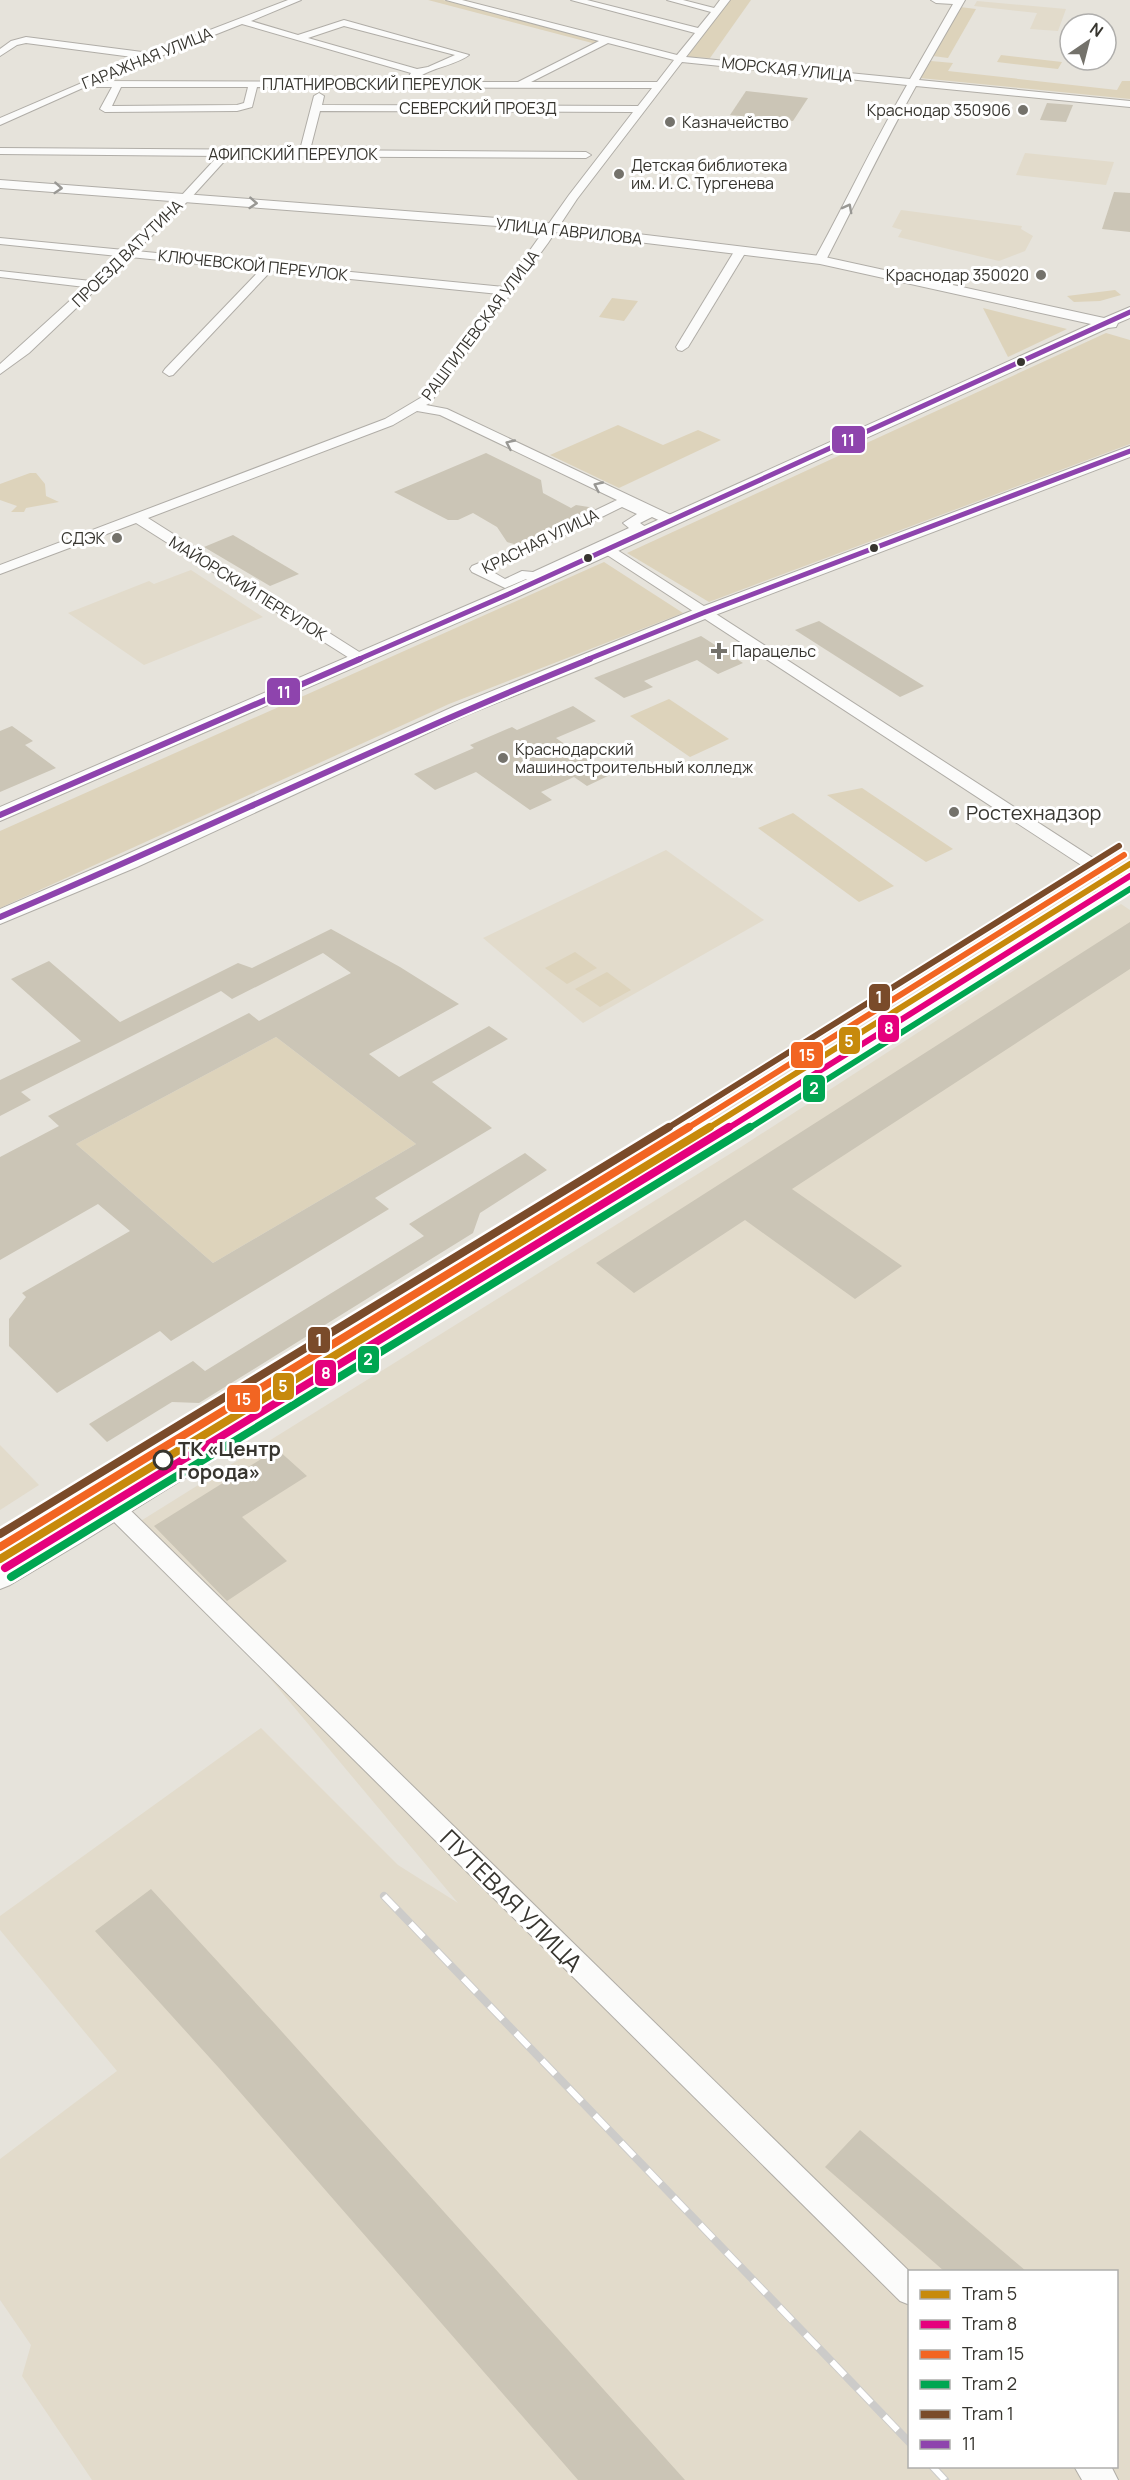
<svg xmlns="http://www.w3.org/2000/svg" width="1130" height="2480" font-family="Manrope,sans-serif">
<style>
.built{fill:#e2dbcb;fill-rule:evenodd}
.green{fill:#ddd3bb}
.building{fill:#cbc5b6;fill-rule:evenodd}
.lines{fill:none;stroke-linecap:round;stroke-linejoin:round}
.minor-casing{stroke:#b0ada7;stroke-width:2}
.major-casing{stroke:#b0ada7;stroke-width:2}
.minor{fill:#fbfbfa;fill-rule:evenodd}
.major{fill:#fbfbfa;fill-rule:evenodd}
.rail-casing{stroke:#cccbc9;stroke-width:8}
.rail{stroke:#fff;stroke-width:6;stroke-dasharray:19;stroke-linecap:butt}
.bus-1-far1-casing{stroke:#fff;stroke-width:8}
.bus-1-casing{stroke:#fff;stroke-width:10}
.bus-1-far1{stroke:#8e44ad;stroke-width:5}
.bus-1{stroke:#8e44ad;stroke-width:6}
.tram-1-far1-casing{stroke:#fff;stroke-width:10}
.tram-1-casing{stroke:#fff;stroke-width:13}
.tram-2-far1-casing{stroke:#fff;stroke-width:10}
.tram-2-casing{stroke:#fff;stroke-width:13}
.tram-3-far1-casing{stroke:#fff;stroke-width:10}
.tram-3-casing{stroke:#fff;stroke-width:13}
.tram-4-far1-casing{stroke:#fff;stroke-width:10}
.tram-4-casing{stroke:#fff;stroke-width:13}
.tram-5-far1-casing{stroke:#fff;stroke-width:10}
.tram-5-casing{stroke:#fff;stroke-width:13}
.tram-1-far1{stroke:#c78a0c;stroke-width:6}
.tram-1{stroke:#c78a0c;stroke-width:8}
.tram-2-far1{stroke:#e5007d;stroke-width:6}
.tram-2{stroke:#e5007d;stroke-width:8}
.tram-3-far1{stroke:#f26522;stroke-width:6}
.tram-3{stroke:#f26522;stroke-width:8}
.tram-4-far1{stroke:#00a651;stroke-width:6}
.tram-4{stroke:#00a651;stroke-width:8}
.tram-5-far1{stroke:#7a4b2a;stroke-width:6}
.tram-5{stroke:#7a4b2a;stroke-width:8}
.oneway{stroke:#999894}
.poi-dot{fill:#74726b;stroke:#fff;stroke-width:2}
.bus-dot{fill:#37352f;stroke:#fff;stroke-width:2}
.stop-dot{fill:#fff;stroke:#37352f;stroke-width:3}
.labels{text-anchor:middle;dominant-baseline:central;stroke-width:6;stroke-linejoin:round;paint-order:stroke}
.far-street-label{font-size:16px;fill:#37352f;stroke:#fff}
.far-poi-label{font-size:16px;fill:#37352f;stroke:#fff;text-anchor:start}
.poi-label{font-size:20px;fill:#37352f;stroke:#fff;text-anchor:start}
.stop-label{font-size:20px;font-weight:bold;fill:#37352f;stroke:#fff;text-anchor:start}
.near-street-label{font-size:24px;fill:#37352f;stroke:#fff}
.line-badge{stroke:#fff;stroke-width:2}
.badge-label{font-size:16px;text-anchor:middle;font-weight:bold;fill:#fff}
</style>
<rect width="100%" height="100%" fill="#e6e3db"/>
<g class="built">
<polygon points="977,1 1066,9 1058,31 1030,29 1037,13 974,6"/>
<polygon points="1025,153 1114,162 1106,185 1016,175"/>
<polygon points="901,210 1022,226 1021,229 1033,236 1025,251 999,261 898,237 902,230 892,227"/>
<polygon points="191,570 263,617 144,665 68,613 149,581 154,584"/>
<polygon points="666,850 764,920 583,1023 483,938"/>
<path d="M1121 904 1130 910V2480H92L22 2376 31 2345 0 2300V2159L117 2071 0 1930V1916L261 1728 398 1865 458 1903 139 1522 741 1147 1098 916ZM910 2272H1116V2466H910Z"/>
<polygon points="0,1445 39,1485 0,1510"/>
</g>
<g class="green">
<polygon points="428,0 443,0 601,42 596,44"/>
<polygon points="729,0 751,0 710,58 687,57"/>
<polygon points="960,7 976,9 948,58 933,56"/>
<polygon points="1001,55 1062,62 1058,69 997,62"/>
<polygon points="931,61 953,63 948,71 1117,90 1122,81 1130,81 1130,99 920,78"/>
<polygon points="1115,290 1121,295 1100,301 1074,302 1067,296"/>
<polygon points="612,298 638,301 624,321 599,317"/>
<polygon points="983,308 1067,329 1008,357"/>
<polygon points="1106,333 1130,340 1130,444 709,602 627,553"/>
<polygon points="618,425 663,445 698,430 721,440 619,488 550,455"/>
<polygon points="30,473 36,473 45,484 46,496 59,502 26,508 24,512 11,512 17,506 0,500 0,484"/>
<polygon points="604,562 683,613 449,704 0,908 0,831"/>
<polygon points="669,699 729,739 690,757 630,716"/>
<polygon points="862,788 953,849 926,862 827,795"/>
<polygon points="793,813 894,886 859,902 758,828"/>
<polygon points="575,952 597,968 567,984 545,968"/>
<polygon points="607,972 631,990 600,1007 575,989"/>
<polygon points="276,1037 416,1144 213,1263 76,1144"/>
</g>
<g class="building">
<polygon points="746,91 808,98 793,121 730,115"/>
<polygon points="1047,103 1073,105 1066,122 1040,120"/>
<polygon points="1114,192 1130,193 1130,232 1102,229"/>
<polygon points="486,453 541,480 543,493 571,508 576,505 595,508 517,545 507,542 497,527 473,513 458,520 448,520 394,492"/>
<polygon points="233,535 299,574 270,586 204,547"/>
<polygon points="819,621 924,686 900,697 795,630"/>
<polygon points="701,636 743,663 718,674 697,660 644,681 653,687 624,698 594,678"/>
<polygon points="573,706 596,721 556,738 610,775 587,786 574,777 541,792 552,800 530,810 476,772 435,790 414,774 474,748 470,745 512,727 517,730"/>
<polygon points="12,726 33,741 25,745 56,768 0,792 0,731"/>
<polygon points="1130,922 1130,969 792,1189 902,1266 855,1299 745,1220 634,1293 596,1263"/>
<path d="M331 929 400 967 459 1004 369 1054 399 1077 489 1026 508 1039 432 1082 492 1128 375 1198 389 1209 171 1341 160 1331 57 1393 9 1346V1319L26 1297 22 1293 130 1231 98 1204 0 1260V1157L59 1126 48 1116 249 1013 259 1021 351 973 323 953 232 999 221 991 21 1092 31 1100 0 1116V1080L81 1041 11 979 49 961 120 1022 238 963 252 968ZM276 1037 416 1144 213 1263 76 1144Z"/>
<polygon points="525,1153 547,1170 480,1213 473,1233 199,1403 172,1402 107,1442 89,1424 193,1361 205,1371 424,1236 409,1224"/>
<polygon points="277,1449 307,1476 242,1517 287,1561 227,1601 154,1526"/>
<polygon points="151,1889 275,2024 685,2480 578,2480 219,2068 95,1931"/>
<polygon points="860,2130 1026,2271 944,2271 825,2167"/>
</g>
<g class="lines">
<g class="minor-casing">
<g id="minor">
<path d="M288 0H301L251 21 298 35 344 20 469 55C453 67 425 68 414 82H518L599 41 446 0H462L677 55 695 33 571 0H587L698 28 711 12 667 0H683L714 8 720 0H730L686 57 910 79 953 4 936 3 931 0H965L919 80 1130 101V107L916 86C884 143 856 202 826 260L820 263 814 260C846 202 874 142 907 85L682 62 577 199 548 243 430 403 426 405 447 409 675 517 677 520 675 523H665L652 517 640 523 647 528 645 531 611 546 1130 882V894L1124 893 601 551 537 580 526 579 505 588 472 572 470 569 472 566 527 543 617 500 440 415 417 411 393 425 148 518 364 655 366 658 364 661H354L136 523 0 574V565L385 419 422 397 499 294 271 271 173 375 169 376 163 372 165 369 260 270 130 257 29 353 0 374V364L85 287 0 277V271L91 281 118 256 0 244V238L124 250 181 196 218 156 0 154V148L300 150 314 96 319 93 324 96 322 105 638 106 652 88 257 87 252 107 237 111 105 112 100 109 112 87H85L0 125V118L140 58 26 43 17 45 0 56V49L11 41 26 37 150 53ZM242 24 411 73 405 82 98 81ZM344 26 455 55 428 67 417 69 308 38ZM608 43 674 60 657 82H531ZM121 87H248L244 103 237 105 112 106ZM320 111 633 112 569 195 504 287 136 251 189 200 229 156 586 158 591 155 586 152 310 150ZM622 507 637 514 623 523 629 528 533 572 522 571 505 579 488 569 537 549Z"/>
<polygon points="741,247 747,250 688,347 682,351 678,350 676,347 735,250"/>
<polygon points="115,1501 123,1503 910,2272 910,2305 900,2301 107,1515 104,1509 107,1503"/>
<polygon points="1074,2466 1111,2466 1118,2480 1082,2480"/>
</g>
</g>
<g class="major-casing">
<g id="major">
<polygon points="0,180 522,220 820,256 1104,318 1130,307 1130,318 1118,323 1116,327 1108,328 517,597 0,821 0,807 505,589 1091,324 820,264 522,228 0,188"/>
<polygon points="1130,446 1130,457 710,617 469,714 137,867 0,924 0,909 121,857 455,706 696,609"/>
<polygon points="1130,880 1130,894 1107,904 82,1542 10,1585 0,1589 0,1563 1091,894"/>
</g>
</g>
<use href="#minor" class="minor"/>
<use href="#major" class="major"/>
<g class="rail-casing">
<g id="rail">
<polyline points="384,1896 910,2443"/>
<polyline points="932,2466 945,2480"/>
</g>
</g>
<use href="#rail" class="rail"/>
<g class="bus-1-far1-casing">
<g id="bus-1-far1">
<polyline points="357,660 511,593 1130,312"/>
<polyline points="586,660 703,613 1130,451"/>
</g>
</g>
<g class="bus-1-casing">
<g id="bus-1">
<polyline points="0,815 360,659"/>
<path d="M0 917C198 833 391 739 590 659"/>
</g>
</g>
<use href="#bus-1-far1" class="bus-1-far1"/>
<use href="#bus-1" class="bus-1"/>
<g class="tram-1-far1-casing">
<polyline id="tram-1-far1" points="707,1129 1130,864"/>
</g>
<g class="tram-1-casing">
<polyline id="tram-1" points="0,1559 710,1127"/>
</g>
<g class="tram-2-far1-casing">
<polyline id="tram-2-far1" points="727,1129 1130,876"/>
</g>
<g class="tram-2-casing">
<polyline id="tram-2" points="5,1568 729,1127"/>
</g>
<g class="tram-3-far1-casing">
<polyline id="tram-3-far1" points="686,1129 1124,855"/>
</g>
<g class="tram-3-casing">
<polyline id="tram-3" points="0,1547 689,1127"/>
</g>
<g class="tram-4-far1-casing">
<polyline id="tram-4-far1" points="748,1129 1130,889"/>
</g>
<g class="tram-4-casing">
<polyline id="tram-4" points="11,1577 750,1127"/>
</g>
<g class="tram-5-far1-casing">
<polyline id="tram-5-far1" points="666,1129 1119,846"/>
</g>
<g class="tram-5-casing">
<polyline id="tram-5" points="0,1534 669,1127"/>
</g>
<use href="#tram-1-far1" class="tram-1-far1"/>
<use href="#tram-1" class="tram-1"/>
<use href="#tram-2-far1" class="tram-2-far1"/>
<use href="#tram-2" class="tram-2"/>
<use href="#tram-3-far1" class="tram-3-far1"/>
<use href="#tram-3" class="tram-3"/>
<use href="#tram-4-far1" class="tram-4-far1"/>
<use href="#tram-4" class="tram-4"/>
<use href="#tram-5-far1" class="tram-5-far1"/>
<use href="#tram-5" class="tram-5"/>
</g>
<defs><path id="oneway-chevron" d="M-2-3.5L2.5 0L-2 3.5" fill="none" stroke-width="1.6" stroke-linecap="round" stroke-linejoin="round" transform="scale(1.5)"/></defs>
<g class="oneway">
<use href="#oneway-chevron" transform="translate(58 188) rotate(4)"/>
<use href="#oneway-chevron" transform="translate(253 203) rotate(4)"/>
<use href="#oneway-chevron" transform="translate(848 208) rotate(-62)"/>
<use href="#oneway-chevron" transform="translate(510 444) rotate(-155)"/>
<use href="#oneway-chevron" transform="translate(598 486) rotate(-155)"/>
</g>
<g class="poi-dot">
<circle cx="1023" cy="110" r="6"/>
<circle cx="670" cy="122" r="6"/>
<circle cx="619" cy="174" r="6"/>
<circle cx="1041" cy="275" r="6"/>
<circle cx="117" cy="538" r="6"/>
<path d="M716 642h6v6h6v6h-6v6h-6v-6h-6v-6h6z"/>
<circle cx="503" cy="758" r="6"/>
<circle cx="954" cy="812" r="6"/>
</g>
<g class="bus-dot">
<circle cx="1021" cy="362" r="5"/>
<circle cx="874" cy="548" r="5"/>
<circle cx="588" cy="558" r="5"/>
</g>
<circle class="stop-dot" cx="163" cy="1460" r="9"/>
<g class="labels">
<g class="far-street-label">
<text transform="translate(147 58) rotate(-22)">ГАРАЖНАЯ УЛИЦА</text>
<text transform="translate(787 69) rotate(6)">МОРСКАЯ УЛИЦА</text>
<text x="372" y="84">ПЛАТНИРОВСКИЙ ПЕРЕУЛОК</text>
<text x="478" y="108">СЕВЕРСКИЙ ПРОЕЗД</text>
<text x="293" y="154">АФИПСКИЙ ПЕРЕУЛОК</text>
<text transform="translate(569 231) rotate(6)">УЛИЦА ГАВРИЛОВА</text>
<text transform="translate(127 253) rotate(-44)">ПРОЕЗД ВАТУТИНА</text>
<text transform="translate(253 265) rotate(6)">КЛЮЧЕВСКОЙ ПЕРЕУЛОК</text>
<text transform="translate(480 325) rotate(-53)">РАШПИЛЕВСКАЯ УЛИЦА</text>
<text transform="translate(540 541) rotate(-26)">КРАСНАЯ УЛИЦА</text>
<text transform="translate(248 588) rotate(32)">МАЙОРСКИЙ ПЕРЕУЛОК</text>
</g>
<g class="far-poi-label">
<text x="1011" y="110" text-anchor="end">Краснодар 350906</text>
<text x="682" y="122">Казначейство</text>
<text x="631" y="165">Детская библиотека<tspan x="631" dy="18">им. И. С. Тургенева</tspan></text>
<text x="1029" y="275" text-anchor="end">Краснодар 350020</text>
<text x="105" y="538" text-anchor="end">СДЭК</text>
<text x="732" y="651">Парацельс</text>
<text x="515" y="749">Краснодарский<tspan x="515" dy="18">машиностроительный колледж</tspan></text>
</g>
<g class="poi-label">
<text x="966" y="812">Ростехнадзор</text>
</g>
<g class="stop-label">
<text x="178" y="1448">ТК «Центр<tspan x="178" dy="23">города»</tspan></text>
</g>
<g class="near-street-label">
<text transform="translate(512 1900) rotate(45)">ПУТЕВАЯ УЛИЦА</text>
</g>
</g>
<g class="line-badge">
<rect x="831" y="425" width="35" height="29" rx="6" fill="#8e44ad"/>
<rect x="266" y="677" width="35" height="29" rx="6" fill="#8e44ad"/>
<rect x="868" y="983" width="23" height="29" rx="6" fill="#7a4b2a"/>
<rect x="877" y="1014" width="23" height="29" rx="6" fill="#e5007d"/>
<rect x="838" y="1026" width="23" height="29" rx="6" fill="#c78a0c"/>
<rect x="790" y="1041" width="34" height="28" rx="6" fill="#f26522"/>
<rect x="802" y="1074" width="24" height="29" rx="6" fill="#00a651"/>
<rect x="307" y="1326" width="24" height="28" rx="6" fill="#7a4b2a"/>
<rect x="357" y="1345" width="23" height="29" rx="6" fill="#00a651"/>
<rect x="314" y="1359" width="23" height="28" rx="6" fill="#e5007d"/>
<rect x="272" y="1372" width="23" height="29" rx="6" fill="#c78a0c"/>
<rect x="226" y="1384" width="35" height="29" rx="6" fill="#f26522"/>
</g>
<g class="badge-label">
<text x="848" y="446">11</text>
<text x="284" y="698">11</text>
<text x="879" y="1003">1</text>
<text x="889" y="1034">8</text>
<text x="849" y="1047">5</text>
<text x="807" y="1061">15</text>
<text x="814" y="1094">2</text>
<text x="319" y="1346">1</text>
<text x="368" y="1365">2</text>
<text x="326" y="1379">8</text>
<text x="283" y="1392">5</text>
<text x="243" y="1405">15</text>
</g>
<rect x="908" y="2270" width="210" height="198" fill="#ffffff" stroke="#afaeac" stroke-width="1.5"/>
<rect x="920" y="2290" width="30" height="9" fill="#c78a0c" stroke="#afaeac" stroke-width="1.5"/>
<text x="962" y="2300" font-size="18" fill="#37352f">Tram 5</text>
<rect x="920" y="2320" width="30" height="9" fill="#e5007d" stroke="#afaeac" stroke-width="1.5"/>
<text x="962" y="2330" font-size="18" fill="#37352f">Tram 8</text>
<rect x="920" y="2350" width="30" height="9" fill="#f26522" stroke="#afaeac" stroke-width="1.5"/>
<text x="962" y="2360" font-size="18" fill="#37352f">Tram 15</text>
<rect x="920" y="2380" width="30" height="9" fill="#00a651" stroke="#afaeac" stroke-width="1.5"/>
<text x="962" y="2390" font-size="18" fill="#37352f">Tram 2</text>
<rect x="920" y="2410" width="30" height="9" fill="#7a4b2a" stroke="#afaeac" stroke-width="1.5"/>
<text x="962" y="2420" font-size="18" fill="#37352f">Tram 1</text>
<rect x="920" y="2440" width="30" height="9" fill="#8e44ad" stroke="#afaeac" stroke-width="1.5"/>
<text x="962" y="2450" font-size="18" fill="#37352f">11</text>
<g transform="translate(1088 42) rotate(35)"><circle r="28" fill="#ffffff" stroke="#afaeac" stroke-width="1.5"/>
<path d="M0-4.5L10 22L0 15L-10 22Z" fill="#74726b"/>
<text y="-9" font-size="16" font-weight="bold" text-anchor="middle" fill="#37352f">N</text>
</g>
</svg>
